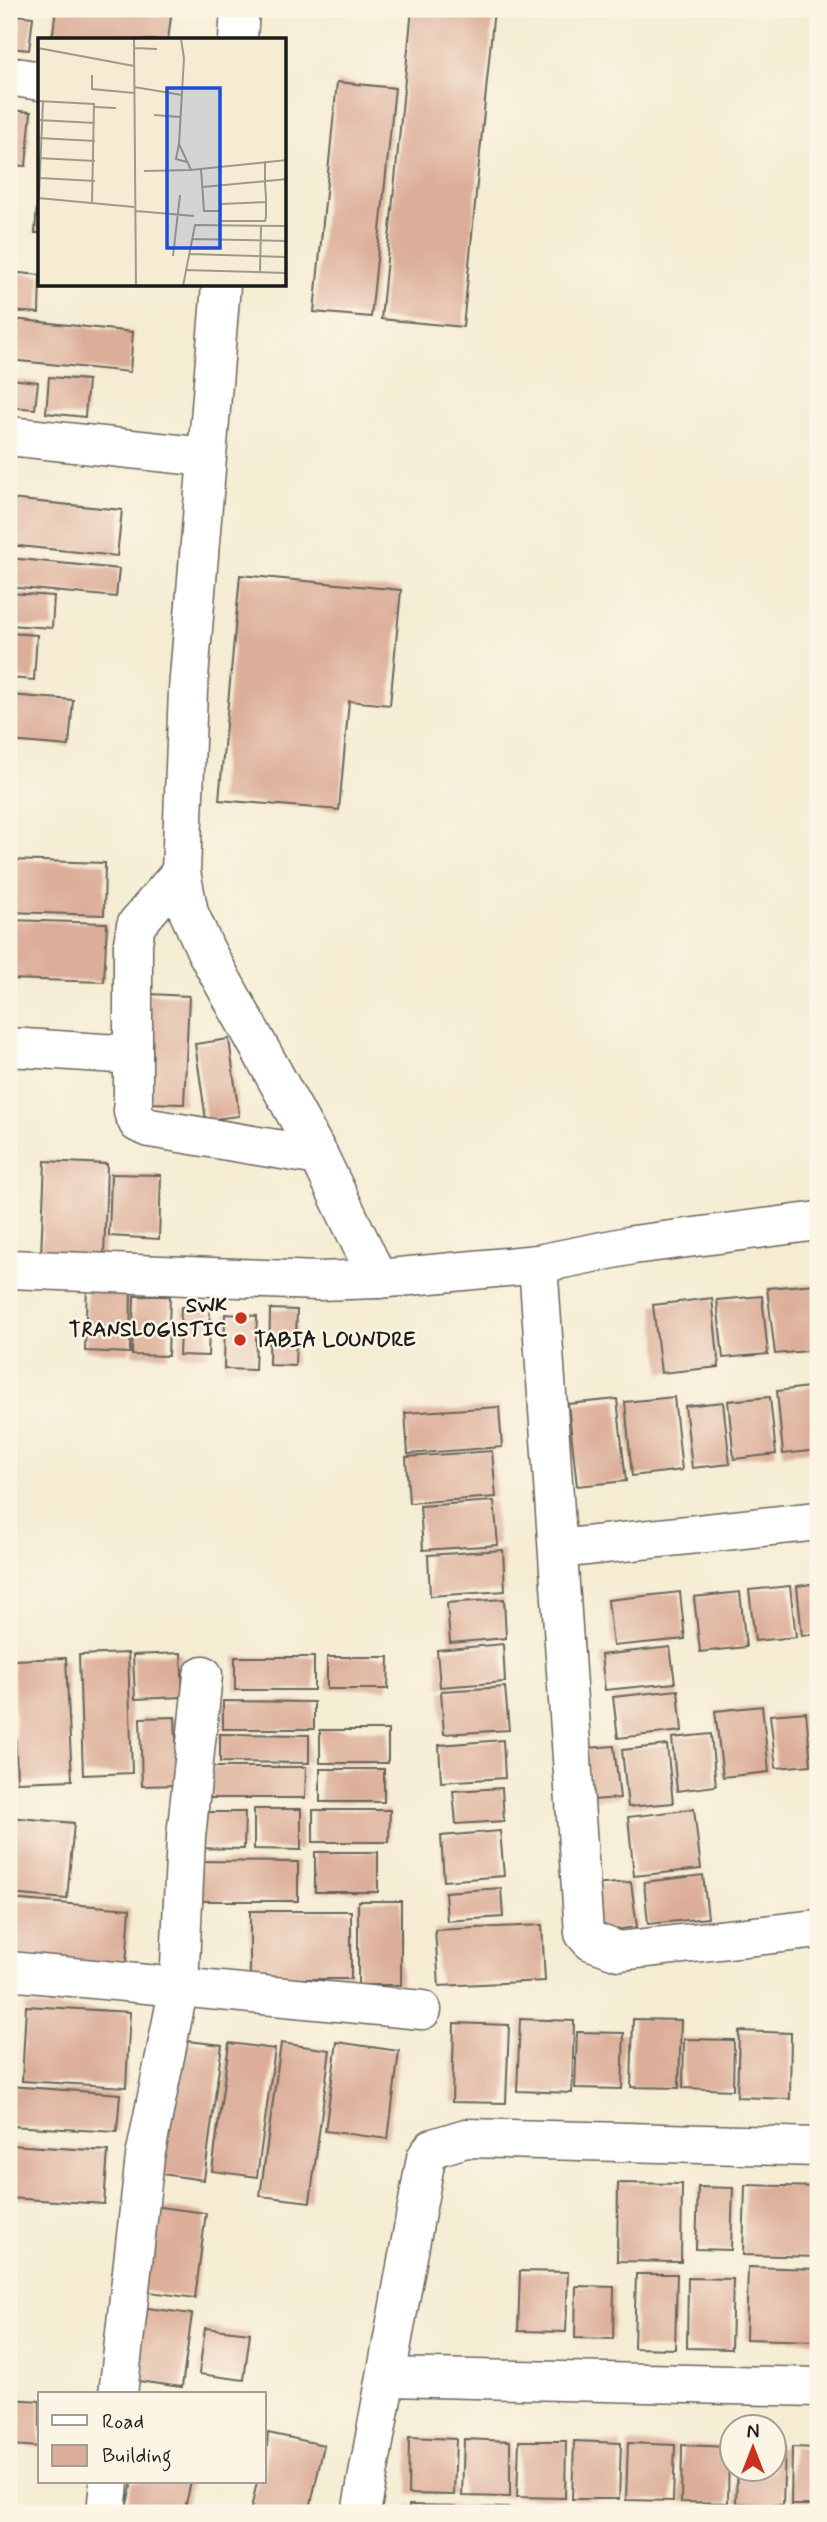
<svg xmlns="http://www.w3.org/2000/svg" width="827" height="2522" font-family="Mynerve,sans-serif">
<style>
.building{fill:#dcae99}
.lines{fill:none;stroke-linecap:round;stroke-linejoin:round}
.street-casing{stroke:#68655c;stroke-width:41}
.street{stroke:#fff;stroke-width:38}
.poi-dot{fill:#c8321e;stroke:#fcf5e5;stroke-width:2.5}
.labels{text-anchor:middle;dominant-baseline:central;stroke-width:5;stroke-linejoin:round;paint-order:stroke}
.poi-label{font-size:21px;font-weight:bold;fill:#1c1c1c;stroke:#fcf5e5;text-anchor:end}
.inset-road{fill:none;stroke:#9e998a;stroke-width:2}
.view{fill:#1d4ed8;fill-opacity:0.15;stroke:#1d4ed8;stroke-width:3.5}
.inset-edge{fill:none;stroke:#1c1c1c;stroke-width:3.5}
</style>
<rect width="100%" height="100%" fill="#fcf5e5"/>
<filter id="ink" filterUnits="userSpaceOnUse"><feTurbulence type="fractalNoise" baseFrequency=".0143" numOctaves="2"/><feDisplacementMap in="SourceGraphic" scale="14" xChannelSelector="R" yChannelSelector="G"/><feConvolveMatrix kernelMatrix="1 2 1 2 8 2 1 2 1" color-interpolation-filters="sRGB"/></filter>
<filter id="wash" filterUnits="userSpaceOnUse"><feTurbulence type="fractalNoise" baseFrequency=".00686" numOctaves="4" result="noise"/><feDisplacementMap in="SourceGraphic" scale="28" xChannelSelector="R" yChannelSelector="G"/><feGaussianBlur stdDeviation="1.57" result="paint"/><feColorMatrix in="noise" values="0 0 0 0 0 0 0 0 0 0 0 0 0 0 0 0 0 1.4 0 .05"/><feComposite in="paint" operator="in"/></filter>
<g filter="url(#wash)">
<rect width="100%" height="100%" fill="#f5ecd3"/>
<g id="blocks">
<g class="building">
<polygon points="56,9 172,9 168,40 52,40"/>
<polygon points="412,9 494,9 463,327 381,319"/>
<polygon points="9,14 33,17 29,50 9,48"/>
<polygon points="337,82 395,88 371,317 314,312"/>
<polygon points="9,110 31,112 26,166 9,165"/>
<polygon points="38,191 40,191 40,233 35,233"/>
<polygon points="9,272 40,275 39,313 9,311"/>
<polygon points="13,319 133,332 130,372 9,360"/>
<polygon points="49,377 88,380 85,417 46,413"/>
<polygon points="9,379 38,382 35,409 9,407"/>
<polygon points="9,499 122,510 117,556 9,545"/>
<polygon points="9,558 119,569 116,597 9,587"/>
<polygon points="240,575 401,590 390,705 349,701 339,810 219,800"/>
<polygon points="9,593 54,596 52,628 9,625"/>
<polygon points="9,633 37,635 34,680 9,678"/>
<polygon points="9,695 73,700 69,746 9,741"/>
<polygon points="9,860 105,863 104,915 9,912"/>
<polygon points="9,920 107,923 104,982 9,979"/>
<polygon points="149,994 189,996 184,1104 144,1103"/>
<polygon points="229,1039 239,1116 206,1120 195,1044"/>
<polygon points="45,1161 107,1164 104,1258 41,1255"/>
<polygon points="111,1174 161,1175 159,1239 109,1236"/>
<polygon points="87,1283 131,1284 130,1353 85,1351"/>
<polygon points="815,1284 818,1350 775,1354 767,1288"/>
<polygon points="134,1296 170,1296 168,1356 132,1355"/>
<polygon points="762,1296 768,1354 723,1358 717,1300"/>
<polygon points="712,1298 719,1367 661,1373 653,1305"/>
<polygon points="181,1307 210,1308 208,1356 179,1355"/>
<polygon points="270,1309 297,1310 295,1366 269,1365"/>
<polygon points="225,1314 257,1316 255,1370 224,1369"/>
<polygon points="816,1386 818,1450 783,1454 777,1391"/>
<polygon points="674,1397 682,1470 632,1476 625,1402"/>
<polygon points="770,1397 776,1454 734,1459 728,1401"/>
<polygon points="617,1399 626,1481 577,1486 568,1404"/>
<polygon points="723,1402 730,1464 692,1468 685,1406"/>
<polygon points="499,1407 502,1447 408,1454 405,1413"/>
<polygon points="492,1451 496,1497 409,1503 406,1457"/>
<polygon points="494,1501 498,1545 423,1550 420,1506"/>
<polygon points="503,1550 505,1591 430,1596 428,1555"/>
<polygon points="818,1583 818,1634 802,1636 797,1586"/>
<polygon points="790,1586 796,1637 755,1641 749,1590"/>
<polygon points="680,1592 685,1639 613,1646 608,1600"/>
<polygon points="740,1592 746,1647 700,1652 694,1597"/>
<polygon points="504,1599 506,1638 450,1643 447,1603"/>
<polygon points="503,1644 505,1682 440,1687 437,1650"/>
<polygon points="670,1647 675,1683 605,1690 601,1655"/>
<polygon points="128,1653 132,1773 83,1775 79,1655"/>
<polygon points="181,1653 183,1697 135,1699 133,1655"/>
<rect x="235" y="1657" width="79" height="33"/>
<polygon points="327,1657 389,1657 388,1689 327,1689"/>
<polygon points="66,1658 72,1780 17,1782 13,1660"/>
<polygon points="505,1687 509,1730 444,1734 441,1691"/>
<polygon points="678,1690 682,1731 618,1738 613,1697"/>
<polygon points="223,1701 314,1702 314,1729 223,1729"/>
<polygon points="762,1706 769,1772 723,1777 715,1711"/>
<polygon points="813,1709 818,1709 818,1745 816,1745"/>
<polygon points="806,1712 811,1765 776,1768 770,1715"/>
<polygon points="175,1717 178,1785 142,1786 140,1718"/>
<rect x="320" y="1730" width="68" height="33"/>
<polygon points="220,1734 309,1735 309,1763 220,1762"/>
<polygon points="711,1734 716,1786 677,1791 672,1738"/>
<polygon points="503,1740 505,1778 441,1782 439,1745"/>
<polygon points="667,1745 673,1803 628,1807 622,1750"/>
<polygon points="614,1746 620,1798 592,1800 586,1748"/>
<polygon points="204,1767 306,1767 305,1798 204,1798"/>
<rect x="320" y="1769" width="64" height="33"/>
<polygon points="502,1788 504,1821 456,1824 453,1791"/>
<polygon points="254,1809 301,1809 301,1850 254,1849"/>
<polygon points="694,1809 701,1869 634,1876 628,1817"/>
<polygon points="313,1810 390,1810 389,1842 313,1842"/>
<polygon points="194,1812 245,1812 244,1849 193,1848"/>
<polygon points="9,1817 74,1823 67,1899 9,1894"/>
<polygon points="500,1831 504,1876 444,1881 441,1836"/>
<rect x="315" y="1852" width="63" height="40"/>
<polygon points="196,1861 298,1862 298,1901 196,1901"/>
<polygon points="703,1875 708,1918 648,1924 644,1882"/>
<polygon points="631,1882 637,1927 596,1932 591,1885"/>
<polygon points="501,1888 503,1917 447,1921 445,1892"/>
<polygon points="9,1899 130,1909 126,1965 9,1954"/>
<rect x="358" y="1901" width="43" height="84"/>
<rect x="250" y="1911" width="101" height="68"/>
<polygon points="542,1925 545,1981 439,1986 435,1930"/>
<polygon points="26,2006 130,2012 126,2087 22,2081"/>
<polygon points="520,2019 574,2021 572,2093 517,2091"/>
<polygon points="633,2019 681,2020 679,2088 631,2087"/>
<polygon points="454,2023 509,2025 506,2103 452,2102"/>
<polygon points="739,2031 791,2033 790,2099 737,2097"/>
<polygon points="577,2032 624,2033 622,2089 575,2088"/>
<polygon points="684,2039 734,2040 733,2090 683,2088"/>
<polygon points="179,2040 222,2045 204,2180 161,2174"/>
<polygon points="337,2042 399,2051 388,2139 325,2131"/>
<polygon points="229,2043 275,2049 257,2177 212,2171"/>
<polygon points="281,2043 330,2050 310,2202 260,2196"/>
<polygon points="9,2086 120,2094 117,2132 9,2126"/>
<polygon points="9,2145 108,2151 104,2204 9,2198"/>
<polygon points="618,2183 682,2184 681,2262 617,2261"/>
<polygon points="745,2185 818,2187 818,2257 743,2255"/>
<polygon points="698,2187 733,2188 731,2250 696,2249"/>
<polygon points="153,2206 206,2213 195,2298 142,2291"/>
<polygon points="748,2267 818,2269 818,2341 746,2339"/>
<polygon points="520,2271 568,2272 566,2332 518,2331"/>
<polygon points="636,2274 677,2274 675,2349 634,2348"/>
<polygon points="688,2278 733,2279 731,2349 687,2348"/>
<polygon points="576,2286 614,2287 613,2339 575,2338"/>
<polygon points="133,2306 192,2314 182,2387 123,2379"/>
<polygon points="205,2328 250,2333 244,2380 199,2374"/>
<polygon points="9,2399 40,2401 40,2447 9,2445"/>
<polygon points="268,2433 324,2445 309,2513 250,2513 257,2482 264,2482"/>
<polygon points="409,2437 456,2439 454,2495 408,2494"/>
<polygon points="464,2439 510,2441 510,2497 462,2496"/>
<polygon points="519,2441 566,2441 565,2498 517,2497"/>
<polygon points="574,2441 621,2443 619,2499 572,2499"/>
<polygon points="628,2443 675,2445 673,2501 626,2500"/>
<polygon points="682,2445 729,2447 728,2503 681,2502"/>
<polygon points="774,2447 785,2447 783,2505 736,2503 737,2470 774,2470"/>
<polygon points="792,2447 818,2448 818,2505 791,2505"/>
<polygon points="132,2482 191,2482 184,2513 125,2513"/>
<polygon points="409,2505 456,2506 456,2513 409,2513"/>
<polygon points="464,2507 511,2508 511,2513 464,2513"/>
<polygon points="519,2508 567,2510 567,2513 519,2513"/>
<polygon points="574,2510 621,2511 621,2513 574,2513"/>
</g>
</g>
</g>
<g filter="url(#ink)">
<use href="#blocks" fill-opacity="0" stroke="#68655c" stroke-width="2"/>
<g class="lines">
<g class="street-casing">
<g id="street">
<polyline points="238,40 240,9"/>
<polyline points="9,76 40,81"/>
<polyline points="221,285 188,690 181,872 189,913 206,951 319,1156 378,1279 538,1264 633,1245 818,1221"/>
<polyline points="9,436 206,457"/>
<polyline points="181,872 136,925 133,943 133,1112 138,1123 150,1128 319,1156"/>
<polyline points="9,1047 133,1055"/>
<polyline points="538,1264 584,1933 591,1941 619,1951 818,1929"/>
<polyline points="9,1269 318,1281 378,1279"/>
<polyline points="558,1549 818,1521"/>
<polyline points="9,1971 422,2010"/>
<polyline points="388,2377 818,2387"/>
<polyline points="118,2394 145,2157 179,1986 186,1837 203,1675"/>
<polyline points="106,2513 109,2482"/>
<polyline points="361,2513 426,2158 433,2148 466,2138 818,2147"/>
</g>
</g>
<use href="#street" class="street"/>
</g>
</g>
<g class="poi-dot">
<circle cx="241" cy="1318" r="7"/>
<circle cx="240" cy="1340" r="7"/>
</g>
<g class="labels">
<g class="poi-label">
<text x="227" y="1306">SWK<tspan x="227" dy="24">TRANSLOGISTIC</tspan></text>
<text x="254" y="1340" text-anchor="start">TABIA LOUNDRE</text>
</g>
</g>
<g transform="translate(38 38)">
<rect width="248" height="248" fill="#f5ecd3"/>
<path class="inset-road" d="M96 1 98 248M143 1 146 20 141 106 153 132 249 122M0 10 96 28M96 10 119 11M54 37V51L96 55M96 49 144 57M0 63 56 66 54 164M57 69 78 70M116 77 142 79M0 82 57 85M0 100 57 103M141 106 138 121 149 124M0 120 57 123M227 123V145L228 160V179L227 183H182L183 166 228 164M163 131 166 173H181M106 133 152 132M2 140 57 143M165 149 249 141M1 159 5 63M0 160 96 169M98 173 156 178M154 201 249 203M151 216 249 219M135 218 142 157M147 232 249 235M222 234 223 188M145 248 157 187 249 188"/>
<path class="view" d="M129 50H182V210H129Z"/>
<rect width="248" height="248" class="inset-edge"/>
</g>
<rect width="827" height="2522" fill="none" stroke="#fcf5e5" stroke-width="35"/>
<rect x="38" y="2392" width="228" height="91" fill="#fcf5e5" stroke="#a29e95" stroke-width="2"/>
<rect x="52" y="2415" width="35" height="10" fill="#ffffff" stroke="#a29e95" stroke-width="2"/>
<text x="102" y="2428" font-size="21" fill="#1c1c1c">Road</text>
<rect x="52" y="2445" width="35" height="21" fill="#dcae99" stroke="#a29e95" stroke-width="2"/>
<text x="102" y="2462" font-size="21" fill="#1c1c1c">Building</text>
<g transform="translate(753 2448)"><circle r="33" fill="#fcf5e5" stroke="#a29e95" stroke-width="2"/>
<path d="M0-5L12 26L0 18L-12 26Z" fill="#c8321e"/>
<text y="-10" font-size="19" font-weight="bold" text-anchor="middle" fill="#1c1c1c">N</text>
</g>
</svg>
